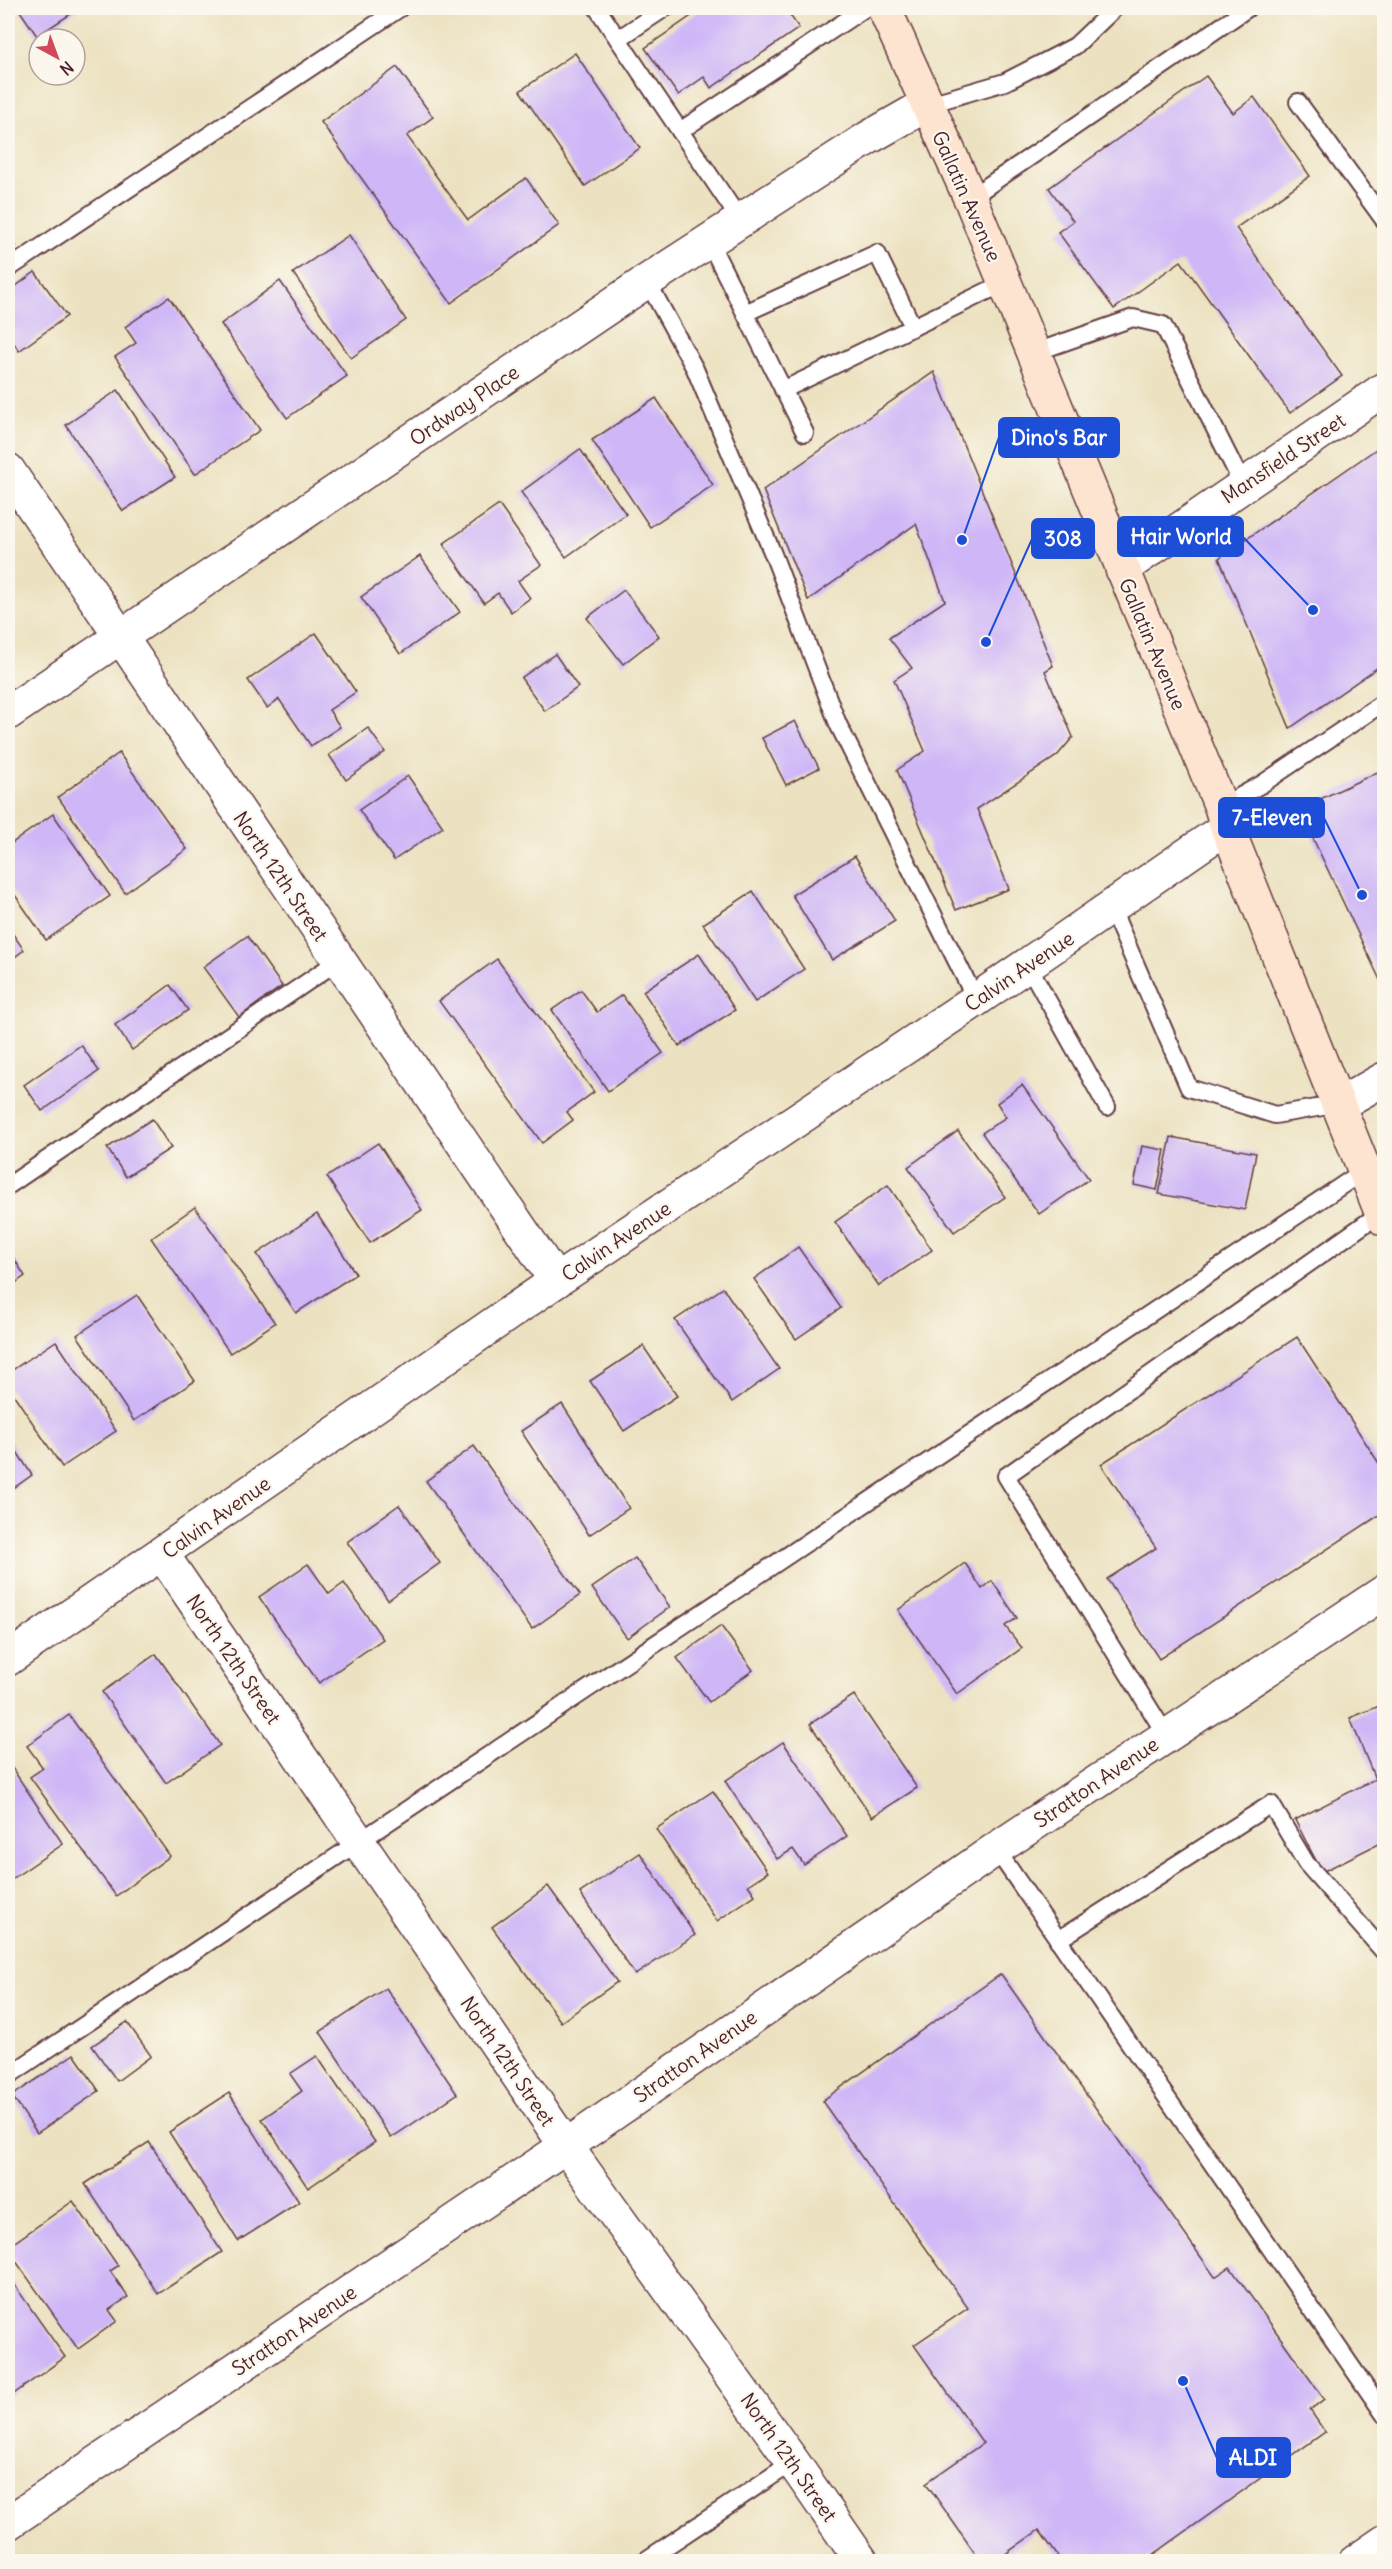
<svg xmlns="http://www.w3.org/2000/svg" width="1392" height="2569" font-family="Delius,sans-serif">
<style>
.building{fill:#ceb6f7}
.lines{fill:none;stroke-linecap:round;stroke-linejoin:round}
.service-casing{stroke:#623c42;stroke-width:20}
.minor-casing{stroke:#623c42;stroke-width:36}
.tertiary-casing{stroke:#623c42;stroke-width:36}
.secondary-casing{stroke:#623c42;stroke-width:36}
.service{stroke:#fff;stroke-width:16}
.minor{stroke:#fff;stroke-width:33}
.tertiary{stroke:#fff;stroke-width:33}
.secondary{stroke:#fde4d1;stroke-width:33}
.labels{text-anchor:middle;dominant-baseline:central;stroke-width:4.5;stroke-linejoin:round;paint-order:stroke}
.street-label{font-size:20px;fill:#4a1f2b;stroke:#fbf7ec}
.leader{fill:none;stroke:#1d4ed8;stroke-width:2}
.callout-dot{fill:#1d4ed8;stroke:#fbf7ec;stroke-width:2}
.callout{fill:#1d4ed8;stroke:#1d4ed8;stroke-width:2}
.callout-label{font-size:21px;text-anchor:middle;font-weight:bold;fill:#fff}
</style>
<rect width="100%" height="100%" fill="#fbf7ec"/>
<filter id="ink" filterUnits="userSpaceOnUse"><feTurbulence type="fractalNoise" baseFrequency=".0167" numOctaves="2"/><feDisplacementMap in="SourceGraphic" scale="12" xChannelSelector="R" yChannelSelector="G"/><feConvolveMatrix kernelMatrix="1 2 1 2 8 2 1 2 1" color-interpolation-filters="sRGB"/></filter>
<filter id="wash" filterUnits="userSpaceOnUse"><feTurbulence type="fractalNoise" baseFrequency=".008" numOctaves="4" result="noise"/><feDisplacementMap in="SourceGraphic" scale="24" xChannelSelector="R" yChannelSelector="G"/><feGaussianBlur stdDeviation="1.35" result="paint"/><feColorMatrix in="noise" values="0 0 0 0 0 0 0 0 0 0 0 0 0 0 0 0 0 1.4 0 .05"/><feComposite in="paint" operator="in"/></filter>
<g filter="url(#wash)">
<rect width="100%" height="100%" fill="#ece2c1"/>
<g id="blocks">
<g class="building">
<polygon points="18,8 80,8 37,36"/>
<polygon points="703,8 785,8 799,28 711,88 704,77 678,95 645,48"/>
<polygon points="575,53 640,148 585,186 520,91"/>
<polygon points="397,67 433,117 407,136 468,220 526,178 559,225 451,303 321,122"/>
<polygon points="1206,76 1233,113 1254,97 1310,176 1236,228 1342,376 1290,413 1181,261 1114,309 1058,232 1073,221 1049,188"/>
<polygon points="8,235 16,246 8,252"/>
<polygon points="349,235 406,320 351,358 293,273"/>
<polygon points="35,272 67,316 19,351 8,334 8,292"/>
<polygon points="280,281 347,376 287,418 221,324"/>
<polygon points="169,297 260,430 195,474 115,357 136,343 125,327"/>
<polygon points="934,372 1053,666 1045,671 1073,737 1057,756 977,809 1009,889 956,910 897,770 925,751 894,680 912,668 889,638 945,601 916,524 808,600 763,490"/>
<polygon points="118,390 175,477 123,511 66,425"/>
<polygon points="656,398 713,485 650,527 592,440"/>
<polygon points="1382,445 1384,449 1384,663 1290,728 1219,558"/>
<polygon points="580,449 626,514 566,557 521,492"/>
<polygon points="499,505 541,565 518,581 530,598 511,612 498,593 484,603 443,544"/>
<polygon points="420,556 460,612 400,654 361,597"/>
<polygon points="624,590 659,636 623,664 587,618"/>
<polygon points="316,633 356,692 329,710 340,727 311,746 279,699 267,708 248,680"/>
<polygon points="555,654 578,687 545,711 521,678"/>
<polygon points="795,721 819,768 786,785 762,738"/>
<polygon points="368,728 385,752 346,780 329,755"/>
<polygon points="119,753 187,849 125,893 58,797"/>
<polygon points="1384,769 1384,980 1381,982 1299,809"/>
<polygon points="408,776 443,827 394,860 359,810"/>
<polygon points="53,814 110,896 46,940 8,885 8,846"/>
<polygon points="855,856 895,921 832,960 792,895"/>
<polygon points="753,891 804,969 755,1002 703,924"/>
<polygon points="8,927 24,950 8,962"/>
<polygon points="247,936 282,986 239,1017 203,967"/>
<polygon points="699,954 735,1010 679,1046 643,991"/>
<polygon points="497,959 594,1092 567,1112 573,1120 542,1143 439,1001"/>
<polygon points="170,985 188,1010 132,1050 115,1025"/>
<polygon points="581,990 597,1012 622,995 663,1053 608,1091 552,1010"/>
<polygon points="81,1045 99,1071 42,1111 24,1085"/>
<polygon points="1022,1085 1089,1179 1039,1214 982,1133 1006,1117 997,1103"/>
<polygon points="152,1119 171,1148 126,1177 107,1148"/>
<polygon points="958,1131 1005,1197 954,1232 908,1167"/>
<polygon points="1171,1137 1256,1153 1245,1210 1159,1194"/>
<polygon points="378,1143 422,1210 370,1243 327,1177"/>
<polygon points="1142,1146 1165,1150 1157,1190 1134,1185"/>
<polygon points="888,1185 932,1250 879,1286 835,1222"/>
<polygon points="195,1207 275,1323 230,1353 151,1238"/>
<polygon points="317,1214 356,1274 296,1313 257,1254"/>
<polygon points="798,1247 841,1308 796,1339 754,1279"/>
<polygon points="8,1249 25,1276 8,1288"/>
<polygon points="723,1288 779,1369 732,1402 675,1320"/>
<polygon points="137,1295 195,1381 134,1421 77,1335"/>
<polygon points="1297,1337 1384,1471 1384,1512 1159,1659 1107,1579 1156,1548 1101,1464"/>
<polygon points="56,1341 116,1431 62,1467 8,1386 8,1373"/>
<polygon points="643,1346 677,1396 624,1431 590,1381"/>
<polygon points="562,1404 629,1508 589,1535 521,1431"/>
<polygon points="8,1438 32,1475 8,1492"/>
<polygon points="474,1446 580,1595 532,1629 426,1481"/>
<polygon points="399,1505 440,1563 388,1600 347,1542"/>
<polygon points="635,1558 670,1607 627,1638 592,1588"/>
<polygon points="965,1563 982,1589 992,1581 1017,1618 1005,1626 1022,1648 957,1694 898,1610"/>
<polygon points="308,1564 329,1594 344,1583 383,1639 319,1683 259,1597"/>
<polygon points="721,1626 753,1670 709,1702 677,1658"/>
<polygon points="156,1654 220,1745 166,1783 102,1692"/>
<polygon points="854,1695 917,1788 872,1817 810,1724"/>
<polygon points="1384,1704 1384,1841 1322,1872 1295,1820 1375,1779 1350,1718"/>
<polygon points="69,1715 170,1856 116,1896 30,1777 43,1768 27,1746"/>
<polygon points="783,1742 847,1836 804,1865 793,1849 777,1859 725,1781"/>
<polygon points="8,1762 63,1844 12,1879 8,1873"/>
<polygon points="713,1791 768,1872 748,1885 755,1895 717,1921 656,1829"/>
<polygon points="640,1853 695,1935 635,1975 580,1893"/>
<polygon points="548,1886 617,1982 561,2022 492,1927"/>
<polygon points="1001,1974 1215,2277 1230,2267 1324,2399 1310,2410 1325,2432 1143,2562 1062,2562 1039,2530 994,2562 981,2562 926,2483 983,2443 914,2345 968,2308 822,2101"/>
<polygon points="386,1988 457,2094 391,2138 320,2032"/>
<polygon points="127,2022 151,2056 117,2081 92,2046"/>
<polygon points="74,2054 99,2091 37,2133 12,2096"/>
<polygon points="317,2056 375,2142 308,2188 262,2119 302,2091 290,2074"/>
<polygon points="229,2093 299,2202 238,2241 169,2132"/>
<polygon points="149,2142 222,2252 158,2294 85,2184"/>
<polygon points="73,2201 118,2266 110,2271 128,2297 109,2310 117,2321 78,2349 8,2250 8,2247"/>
<polygon points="8,2276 65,2357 8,2398"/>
</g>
</g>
</g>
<g filter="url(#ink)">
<use href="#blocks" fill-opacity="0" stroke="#623c42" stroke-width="1.5"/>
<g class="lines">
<g class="service-casing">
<g id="service">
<polyline points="597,8 740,220"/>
<polyline points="618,39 665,8"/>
<polyline points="1298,102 1384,220"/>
<polyline points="926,105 1005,82 1075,46 1115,8"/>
<polyline points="680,131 865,8"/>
<polyline points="970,198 1248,8"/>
<polyline points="709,241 805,433"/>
<polyline points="8,269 400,8"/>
<polyline points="647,281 695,369 773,554 838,724 976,1000"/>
<polyline points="745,313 877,253 913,327"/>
<polyline points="1033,353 1133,318 1163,325 1243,485"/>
<polyline points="783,390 1004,283"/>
<polyline points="1221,807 1262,784 1384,702"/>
<polyline points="1111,907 1189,1088 1275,1115 1340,1104"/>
<polyline points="1028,965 1107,1107"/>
<polyline points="8,1186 338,961"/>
<polyline points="1166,1735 1006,1476 1382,1212"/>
<polyline points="996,1849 1384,2414"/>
<polyline points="1058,1940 1271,1804 1306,1863 1384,1952"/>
<polyline points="8,2076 1365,1170"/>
<polyline points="643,2562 793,2462"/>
</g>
</g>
<g class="minor-casing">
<g id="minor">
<polyline points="8,470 556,1281"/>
<polyline points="1122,569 1384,389"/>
<polyline points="8,713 647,281 868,138 926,105"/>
<polyline points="1340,1104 1384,1079"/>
<polyline points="162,1554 566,2146 793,2462 862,2562"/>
<polyline points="8,1659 556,1281 976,1000 1227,827"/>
<polyline points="8,2523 566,2146 996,1849 1384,1592"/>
</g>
</g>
<g class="tertiary-casing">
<polyline id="tertiary" points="1355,2562 1384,2542"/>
</g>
<g class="secondary-casing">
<polyline id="secondary" points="884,8 970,198 1221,807 1227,827 1384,1219"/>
</g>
<use href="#service" class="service"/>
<use href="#minor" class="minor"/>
<use href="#tertiary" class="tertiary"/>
<use href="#secondary" class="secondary"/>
</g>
</g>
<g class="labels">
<g class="street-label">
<text transform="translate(967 196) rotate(66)">Gallatin Avenue</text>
<text transform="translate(464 405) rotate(-34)">Ordway Place</text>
<text transform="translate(1283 458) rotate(-34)">Mansfield Street</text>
<text transform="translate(1153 644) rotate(67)">Gallatin Avenue</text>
<text transform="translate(281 876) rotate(56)">North 12th Street</text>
<text transform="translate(1019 971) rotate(-34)">Calvin Avenue</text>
<text transform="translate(616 1241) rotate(-34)">Calvin Avenue</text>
<text transform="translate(216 1517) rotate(-35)">Calvin Avenue</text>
<text transform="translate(234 1659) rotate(56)">North 12th Street</text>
<text transform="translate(1096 1782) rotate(-34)">Stratton Avenue</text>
<text transform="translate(695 2056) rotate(-35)">Stratton Avenue</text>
<text transform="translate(508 2061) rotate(56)">North 12th Street</text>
<text transform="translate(294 2330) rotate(-34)">Stratton Avenue</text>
<text transform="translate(789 2457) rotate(55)">North 12th Street</text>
</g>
</g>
<path class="leader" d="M962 540L999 437M1313 610L1243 537M986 642L1032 539M1362 895L1324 818M1183 2381L1217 2458"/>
<g class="callout-dot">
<circle cx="962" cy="540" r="6"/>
<circle cx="1313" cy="610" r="6"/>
<circle cx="986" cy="642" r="6"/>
<circle cx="1362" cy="895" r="6"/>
<circle cx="1183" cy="2381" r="6"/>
</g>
<g class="callout">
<rect x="999" y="418" width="120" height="39" rx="6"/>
<rect x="1118" y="517" width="125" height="39" rx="6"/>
<rect x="1032" y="519" width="62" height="39" rx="6"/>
<rect x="1219" y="798" width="105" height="39" rx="6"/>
<rect x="1217" y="2438" width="73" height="39" rx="6"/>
</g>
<g class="callout-label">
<text x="1059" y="445">Dino's Bar</text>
<text x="1181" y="544">Hair World</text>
<text x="1063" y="546">308</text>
<text x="1272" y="825">7-Eleven</text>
<text x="1253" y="2465">ALDI</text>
</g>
<rect width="1392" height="2569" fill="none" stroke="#fbf7ec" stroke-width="30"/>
<g transform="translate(57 57) rotate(139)"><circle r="28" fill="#fbf7ec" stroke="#b4a19f" stroke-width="1.5"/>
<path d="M0-4.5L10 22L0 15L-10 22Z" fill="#d1495b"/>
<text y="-9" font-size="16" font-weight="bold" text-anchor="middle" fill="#4a1f2b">N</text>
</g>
</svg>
